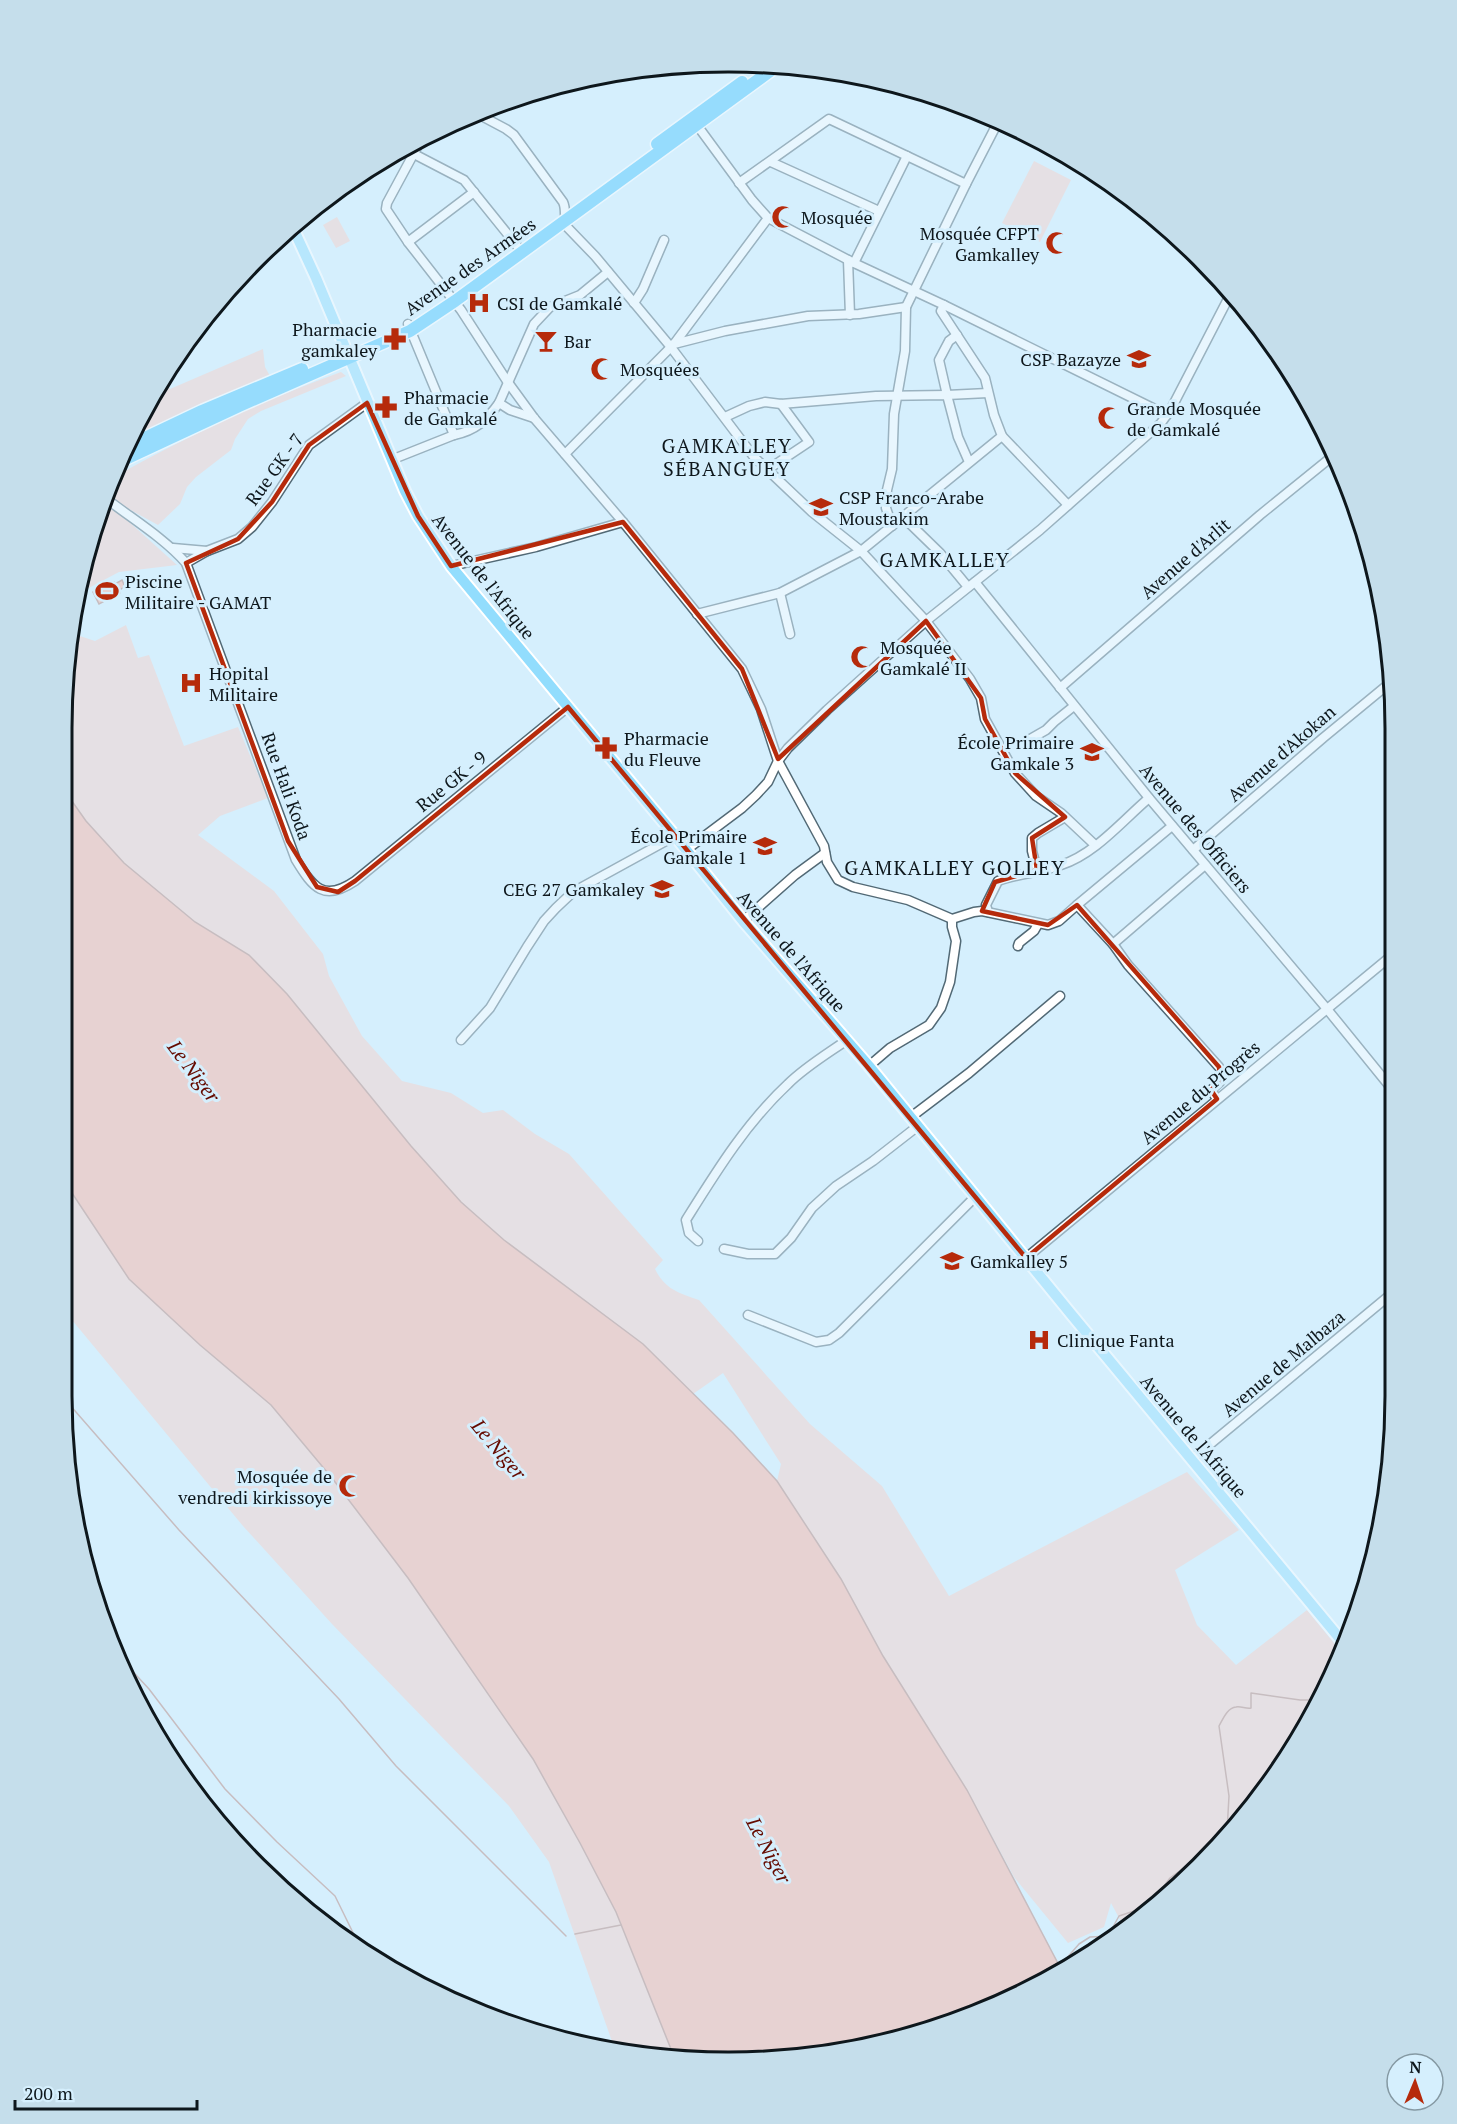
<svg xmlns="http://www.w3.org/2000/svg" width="1457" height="2124" font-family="'PT Serif',serif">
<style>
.green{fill:#f8cfc5}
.water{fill:#fcaf9e;stroke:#b58177;stroke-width:1.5}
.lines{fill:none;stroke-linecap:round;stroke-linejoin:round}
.stream{stroke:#b58177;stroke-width:1.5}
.minor-casing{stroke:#526975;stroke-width:11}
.major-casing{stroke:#fff;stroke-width:14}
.highway-casing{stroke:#fff;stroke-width:15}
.minor{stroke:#fff;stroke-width:8}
.major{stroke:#92ddfd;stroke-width:10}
.highway{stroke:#4ac6fc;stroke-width:12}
.marked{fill:none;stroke:#b62a0b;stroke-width:4.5;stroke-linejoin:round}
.labels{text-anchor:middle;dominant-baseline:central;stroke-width:6;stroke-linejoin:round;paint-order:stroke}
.poi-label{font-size:18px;fill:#0e171c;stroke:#d5effd;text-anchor:start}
.street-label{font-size:18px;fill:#0e171c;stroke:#d5effd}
.neighbourhood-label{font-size:20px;letter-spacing:1.5px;fill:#0e171c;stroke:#d5effd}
.water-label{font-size:20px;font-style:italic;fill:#650b00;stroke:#d5effd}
.rim{fill:none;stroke:#0e171c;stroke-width:3}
</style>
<rect width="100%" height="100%" fill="#d5effd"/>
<g class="green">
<polygon points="1034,161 1071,180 1040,242 1002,223"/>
<polygon points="337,217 350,241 336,248 323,225"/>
<polygon points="263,349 265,367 270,376 127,443 130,433 164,380 170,389"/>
<path d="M341 372 346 376 261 411 248 419 235 439 231 450 196 477 187 487 180 504 158 525 125 507 109 495 116 476C188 436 263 400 341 372Z"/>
<polygon points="107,502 177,565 119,572 85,590 80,597 74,599"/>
<path d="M72 624 80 636 95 641 126 625 138 658 149 655 184 746 238 727 268 798 220 816 198 835 274 891 323 954 329 976 362 1036 402 1081 451 1093 483 1113 503 1110 535 1134 569 1154 663 1260 655 1269C665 1289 678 1293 699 1300L810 1424 882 1486 949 1596 1187 1472 1239 1530 1175 1570 1197 1625 1236 1665 1307 1610 1343 1654 1283 1766 1200 1867 1125 1929 1111 1903 1104 1927 1068 1943 1014 1877 967 1790 883 1656 841 1579 777 1481 781 1464 723 1373 693 1394 643 1344 504 1240 461 1202 411 1146 287 994 249 955 195 922 124 863 86 821 62 787V728Z"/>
<polygon points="62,1178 129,1279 200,1345 271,1405 332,1478 408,1578 533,1759 580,1843 616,1912 675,2059 642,2057 615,2050 549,1862 509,1806 332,1624 243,1526 62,1308"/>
</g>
<g class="water">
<polygon points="122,580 125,587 119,590 120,593 99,604 93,592 114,582 115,584"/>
<polygon points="62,787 86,821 124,863 195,922 249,955 287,994 411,1146 461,1202 504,1240 643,1344 733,1433 777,1481 841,1579 883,1656 967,1790 1062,1971 1024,1994 858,2050 729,2062 675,2059 616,1912 580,1843 533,1759 408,1578 332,1478 271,1405 200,1345 129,1279 62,1178"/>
</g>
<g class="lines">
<g class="stream">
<polyline points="62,1396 179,1530 339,1699 396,1766 566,1936"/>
<polyline points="111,1648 149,1689 225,1789 277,1842 335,1896 361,1949"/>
<polyline points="575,1934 621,1925"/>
<path d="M1059 1967 1079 1944 1090 1937 1112 1936 1113 1927 1119 1916 1140 1909 1155 1898 1170 1878 1189 1864 1205 1857 1208 1850 1227 1831 1229 1796 1219 1726C1223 1719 1227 1708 1236 1707 1241 1706 1246 1709 1251 1708V1693L1300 1700H1318"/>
</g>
<g class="minor-casing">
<g id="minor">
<polyline points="954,103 1088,168"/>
<path d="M474 112 506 129 514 135 563 202C567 210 563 219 567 227L595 256 670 346 754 457 812 512 861 551 926 621 970 679 981 698 985 719 1015 773 1036 796 1061 813 1095 845"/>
<polyline points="694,121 752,200 768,218 854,263 944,305 1167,415"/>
<polyline points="421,140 387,203 386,209 408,242 461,310 507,381 534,418 623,522 742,669 761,709 778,761 824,846 827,862 838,880 853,887 908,900 952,919 974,912 982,911 1048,925 1059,921 1077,905"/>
<polyline points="414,154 464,180 522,252"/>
<polyline points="771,162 879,211"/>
<polyline points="739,183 829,119 966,184 997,124"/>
<polyline points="408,242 474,192"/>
<polyline points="848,260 850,315"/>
<polyline points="854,263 907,156"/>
<polyline points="634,303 643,289 664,240"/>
<polyline points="957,335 949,341 939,360 947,395 988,393"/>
<polyline points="674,344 725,331 808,316 859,314 906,307"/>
<polyline points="499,403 510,410 534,418"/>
<polyline points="725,417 749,406 765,402 781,404 876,396 947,395 958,437 969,462"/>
<path d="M454 435C475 431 487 420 499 403L534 324 550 307 580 295 608 272"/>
<polyline points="1002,436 1068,505"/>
<polyline points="565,454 674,344 768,218"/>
<polyline points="391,460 454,435 408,324"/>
<polyline points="767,470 809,442 781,404"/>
<path d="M108 500C134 520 165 539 186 563L296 860C313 888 324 902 355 881L568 707"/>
<polyline points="903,517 940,553 968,587"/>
<polyline points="892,526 886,508 887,490 892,469 894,414 905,351 906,307 966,184"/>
<polyline points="173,548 207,551"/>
<polyline points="186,563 207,551 238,539 252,527 272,502 309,445 367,403"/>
<polyline points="451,566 536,547 623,522"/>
<polyline points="975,582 1149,798 1327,1009 1396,1094"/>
<polyline points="780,593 790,634"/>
<polyline points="697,614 780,593 861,551 1002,436 994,415 985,378 941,311 944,305"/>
<polyline points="1060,688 1260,515 1334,455"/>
<polyline points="1025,742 1046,730 1054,722 1074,706"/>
<polyline points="1172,826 1077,905 1113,944 1128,965 1219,1067 1222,1072 1220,1082 1211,1090 1217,1099"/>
<polyline points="686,850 742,808 756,795 768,782 778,761 788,748 827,710 926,621 1040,530 1161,423 1171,409 1231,293"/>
<polyline points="1193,850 1323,738 1391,682"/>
<polyline points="1037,870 1032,851 1032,838 1038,833 1065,817"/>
<path d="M988 912 986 905 998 881C1019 873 1041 873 1061 865 1095 854 1122 821 1149 798"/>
<polyline points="743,921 795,875 825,853"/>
<polyline points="1113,944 1205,865"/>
<polyline points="1018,946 1019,943 1034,931 1038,924"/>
<polyline points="461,1040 490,1008 527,947 544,921 556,908 573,892 675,836"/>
<polyline points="869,1066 890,1048 929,1025 941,1008 950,982 956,941 952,927 952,919"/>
<polyline points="911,1117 969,1073 1060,996"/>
<path d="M698 1241 689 1233 686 1220C716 1172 746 1123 788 1084 805 1067 827 1054 847 1040"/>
<polyline points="724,1249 748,1254 775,1254 791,1238 812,1208 836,1186 873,1161 918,1126"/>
<polyline points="1026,1258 1396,952"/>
<polyline points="748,1315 816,1342 829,1340 839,1333 976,1196"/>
<polyline points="1191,1460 1396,1290"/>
</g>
</g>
<g class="major-casing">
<polyline id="major" points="293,228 316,278 405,491 418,516 451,566 675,836 743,921 869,1066 1071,1314 1346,1646"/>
</g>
<g class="highway-casing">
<g id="highway">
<polyline points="657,144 742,82"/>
<polyline points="126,447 202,411 302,369"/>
<polyline points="121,461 239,406 410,331 455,301 777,66"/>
</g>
</g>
<use href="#minor" class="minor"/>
<use href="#major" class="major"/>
<use href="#highway" class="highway"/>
</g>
<path d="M0 0H1457V2124H0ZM367 403 418 516 451 566 623 522 742 669 778 759 926 621 981 698 985 719 1015 773 1065 817 1032 838 1037 870 995 882 982 911 1048 925 1077 905 1219 1067 1220 1082 1211 1090 1217 1099 1026 1258 568 707 355 881 338 892 317 887 288 841 186 563 238 539 272 502 309 445Z" fill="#d5effd" fill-opacity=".55" fill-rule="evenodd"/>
<path class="marked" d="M367 403 418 516 451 566 623 522 742 669 778 759 926 621 981 698 985 719 1015 773 1065 817 1032 838 1037 870 995 882 982 911 1048 925 1077 905 1219 1067 1220 1082 1211 1090 1217 1099 1026 1258 568 707 355 881 338 892 317 887 288 841 186 563 238 539 272 502 309 445Z"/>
<defs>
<g id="mosque-bare" transform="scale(1.8)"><path d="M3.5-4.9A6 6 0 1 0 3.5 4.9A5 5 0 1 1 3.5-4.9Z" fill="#b62a0b" stroke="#d5effd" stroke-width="2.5" paint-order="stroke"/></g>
<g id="hospital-bare" transform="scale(1.8)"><path d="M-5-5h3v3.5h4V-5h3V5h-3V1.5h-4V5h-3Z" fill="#b62a0b" stroke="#d5effd" stroke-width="2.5" paint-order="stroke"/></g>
<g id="pharmacy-bare" transform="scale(1.8)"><path d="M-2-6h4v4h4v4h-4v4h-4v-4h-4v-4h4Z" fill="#b62a0b" stroke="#d5effd" stroke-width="2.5" paint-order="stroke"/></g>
<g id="bar-bare" transform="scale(1.8)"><path d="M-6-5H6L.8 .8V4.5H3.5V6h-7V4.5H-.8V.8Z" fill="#b62a0b" stroke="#d5effd" stroke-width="2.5" paint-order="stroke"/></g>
<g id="school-bare" transform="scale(1.8)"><path d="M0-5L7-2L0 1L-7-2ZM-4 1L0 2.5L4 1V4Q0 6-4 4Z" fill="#b62a0b" stroke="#d5effd" stroke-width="2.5" paint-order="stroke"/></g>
<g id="stadium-bare" transform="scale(1.8)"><path d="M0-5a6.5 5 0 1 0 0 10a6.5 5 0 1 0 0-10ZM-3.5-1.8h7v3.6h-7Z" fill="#b62a0b" stroke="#d5effd" stroke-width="2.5" paint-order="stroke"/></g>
</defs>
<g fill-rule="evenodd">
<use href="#mosque-bare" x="783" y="217"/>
<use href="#mosque-bare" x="1057" y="243"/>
<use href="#hospital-bare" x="479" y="303"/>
<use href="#pharmacy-bare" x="395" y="339"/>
<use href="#bar-bare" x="546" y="341"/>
<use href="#school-bare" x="1139" y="359"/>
<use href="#mosque-bare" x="602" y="369"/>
<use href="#pharmacy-bare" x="386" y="407"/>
<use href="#mosque-bare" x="1109" y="418"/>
<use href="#school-bare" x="821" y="507"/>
<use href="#stadium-bare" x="107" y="591"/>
<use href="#mosque-bare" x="862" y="657"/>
<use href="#hospital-bare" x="191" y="683"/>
<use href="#pharmacy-bare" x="606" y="748"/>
<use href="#school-bare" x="1092" y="752"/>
<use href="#school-bare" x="765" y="846"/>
<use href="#school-bare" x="662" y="889"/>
<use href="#school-bare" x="952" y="1261"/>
<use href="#hospital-bare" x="1039" y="1340"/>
<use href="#mosque-bare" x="350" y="1486"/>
</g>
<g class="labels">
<g class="poi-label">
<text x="801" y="217">Mosquée</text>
<text x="1039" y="233" text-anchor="end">Mosquée CFPT<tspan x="1039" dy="21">Gamkalley</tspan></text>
<text x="497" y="303">CSI de Gamkalé</text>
<text x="377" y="329" text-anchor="end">Pharmacie<tspan x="377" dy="21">gamkaley</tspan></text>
<text x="564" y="341">Bar</text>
<text x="1121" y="359" text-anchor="end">CSP Bazayze</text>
<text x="620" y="369">Mosquées</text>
<text x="404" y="397">Pharmacie<tspan x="404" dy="21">de Gamkalé</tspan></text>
<text x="1127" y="408">Grande Mosquée<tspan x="1127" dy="21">de Gamkalé</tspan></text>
<text x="839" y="497">CSP Franco-Arabe<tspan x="839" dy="21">Moustakim</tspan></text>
<text x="125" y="581">Piscine<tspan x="125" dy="21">Militaire - GAMAT</tspan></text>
<text x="880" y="647">Mosquée<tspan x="880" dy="21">Gamkalé II</tspan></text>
<text x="209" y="673">Hopital<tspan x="209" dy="21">Militaire</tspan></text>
<text x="624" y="738">Pharmacie<tspan x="624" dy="21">du Fleuve</tspan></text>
<text x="1074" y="742" text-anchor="end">École Primaire<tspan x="1074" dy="21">Gamkale 3</tspan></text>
<text x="747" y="836" text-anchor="end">École Primaire<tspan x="747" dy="21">Gamkale 1</tspan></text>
<text x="644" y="889" text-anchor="end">CEG 27 Gamkaley</text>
<text x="970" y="1261">Gamkalley 5</text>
<text x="1057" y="1340">Clinique Fanta</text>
<text x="332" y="1476" text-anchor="end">Mosquée de<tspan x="332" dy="21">vendredi kirkissoye</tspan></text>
</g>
<g class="street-label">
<text transform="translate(470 266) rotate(-35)">Avenue des Armées</text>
<text transform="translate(274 469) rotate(-54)">Rue GK - 7</text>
<text transform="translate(1185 558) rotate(-41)">Avenue d'Arlit</text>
<text transform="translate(484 576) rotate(52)">Avenue de l'Afrique</text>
<text transform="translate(1281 753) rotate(-41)">Avenue d'Akokan</text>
<text transform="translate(451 781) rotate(-39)">Rue GK - 9</text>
<text transform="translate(287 786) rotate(70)">Rue Hali Koda</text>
<text transform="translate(1196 828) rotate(50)">Avenue des Officiers</text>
<text transform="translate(792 951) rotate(49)">Avenue de l'Afrique</text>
<text transform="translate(1200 1092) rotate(-40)">Avenue du Progrès</text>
<text transform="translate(1283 1363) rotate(-40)">Avenue de Malbaza</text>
<text transform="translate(1194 1436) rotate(50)">Avenue de l'Afrique</text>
</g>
<g class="neighbourhood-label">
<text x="727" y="445">GAMKALLEY<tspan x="727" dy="23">SÉBANGUEY</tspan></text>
<text x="945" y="559">GAMKALLEY</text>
<text x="955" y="867">GAMKALLEY GOLLEY</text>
</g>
<g class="water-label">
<text transform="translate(194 1071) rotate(53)">Le Niger</text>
<text transform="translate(499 1449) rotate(50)">Le Niger</text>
<text transform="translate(769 1850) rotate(62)">Le Niger</text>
</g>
</g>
<path d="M0 0H1457V2124H0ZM728 72H729A656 656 0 0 1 1385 728V1396A656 656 0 0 1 729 2052H728A656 656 0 0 1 72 1396V728A656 656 0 0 1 728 72Z" fill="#c5deeb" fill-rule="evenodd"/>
<path class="rim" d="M728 72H729A656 656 0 0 1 1385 728V1396A656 656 0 0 1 729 2052H728A656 656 0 0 1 72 1396V728A656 656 0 0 1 728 72Z"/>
<g transform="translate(1415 2082) rotate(2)"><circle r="28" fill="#d5effd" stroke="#8599a3" stroke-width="1.5"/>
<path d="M0-4.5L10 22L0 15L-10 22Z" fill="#b62a0b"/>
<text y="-9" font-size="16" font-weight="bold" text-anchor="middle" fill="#0e171c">N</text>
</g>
<path d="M15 2100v9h182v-9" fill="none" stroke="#0e171c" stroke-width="3"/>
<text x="24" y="2100" font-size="18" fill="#0e171c" stroke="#d5effd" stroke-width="4.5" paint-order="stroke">200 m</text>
</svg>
